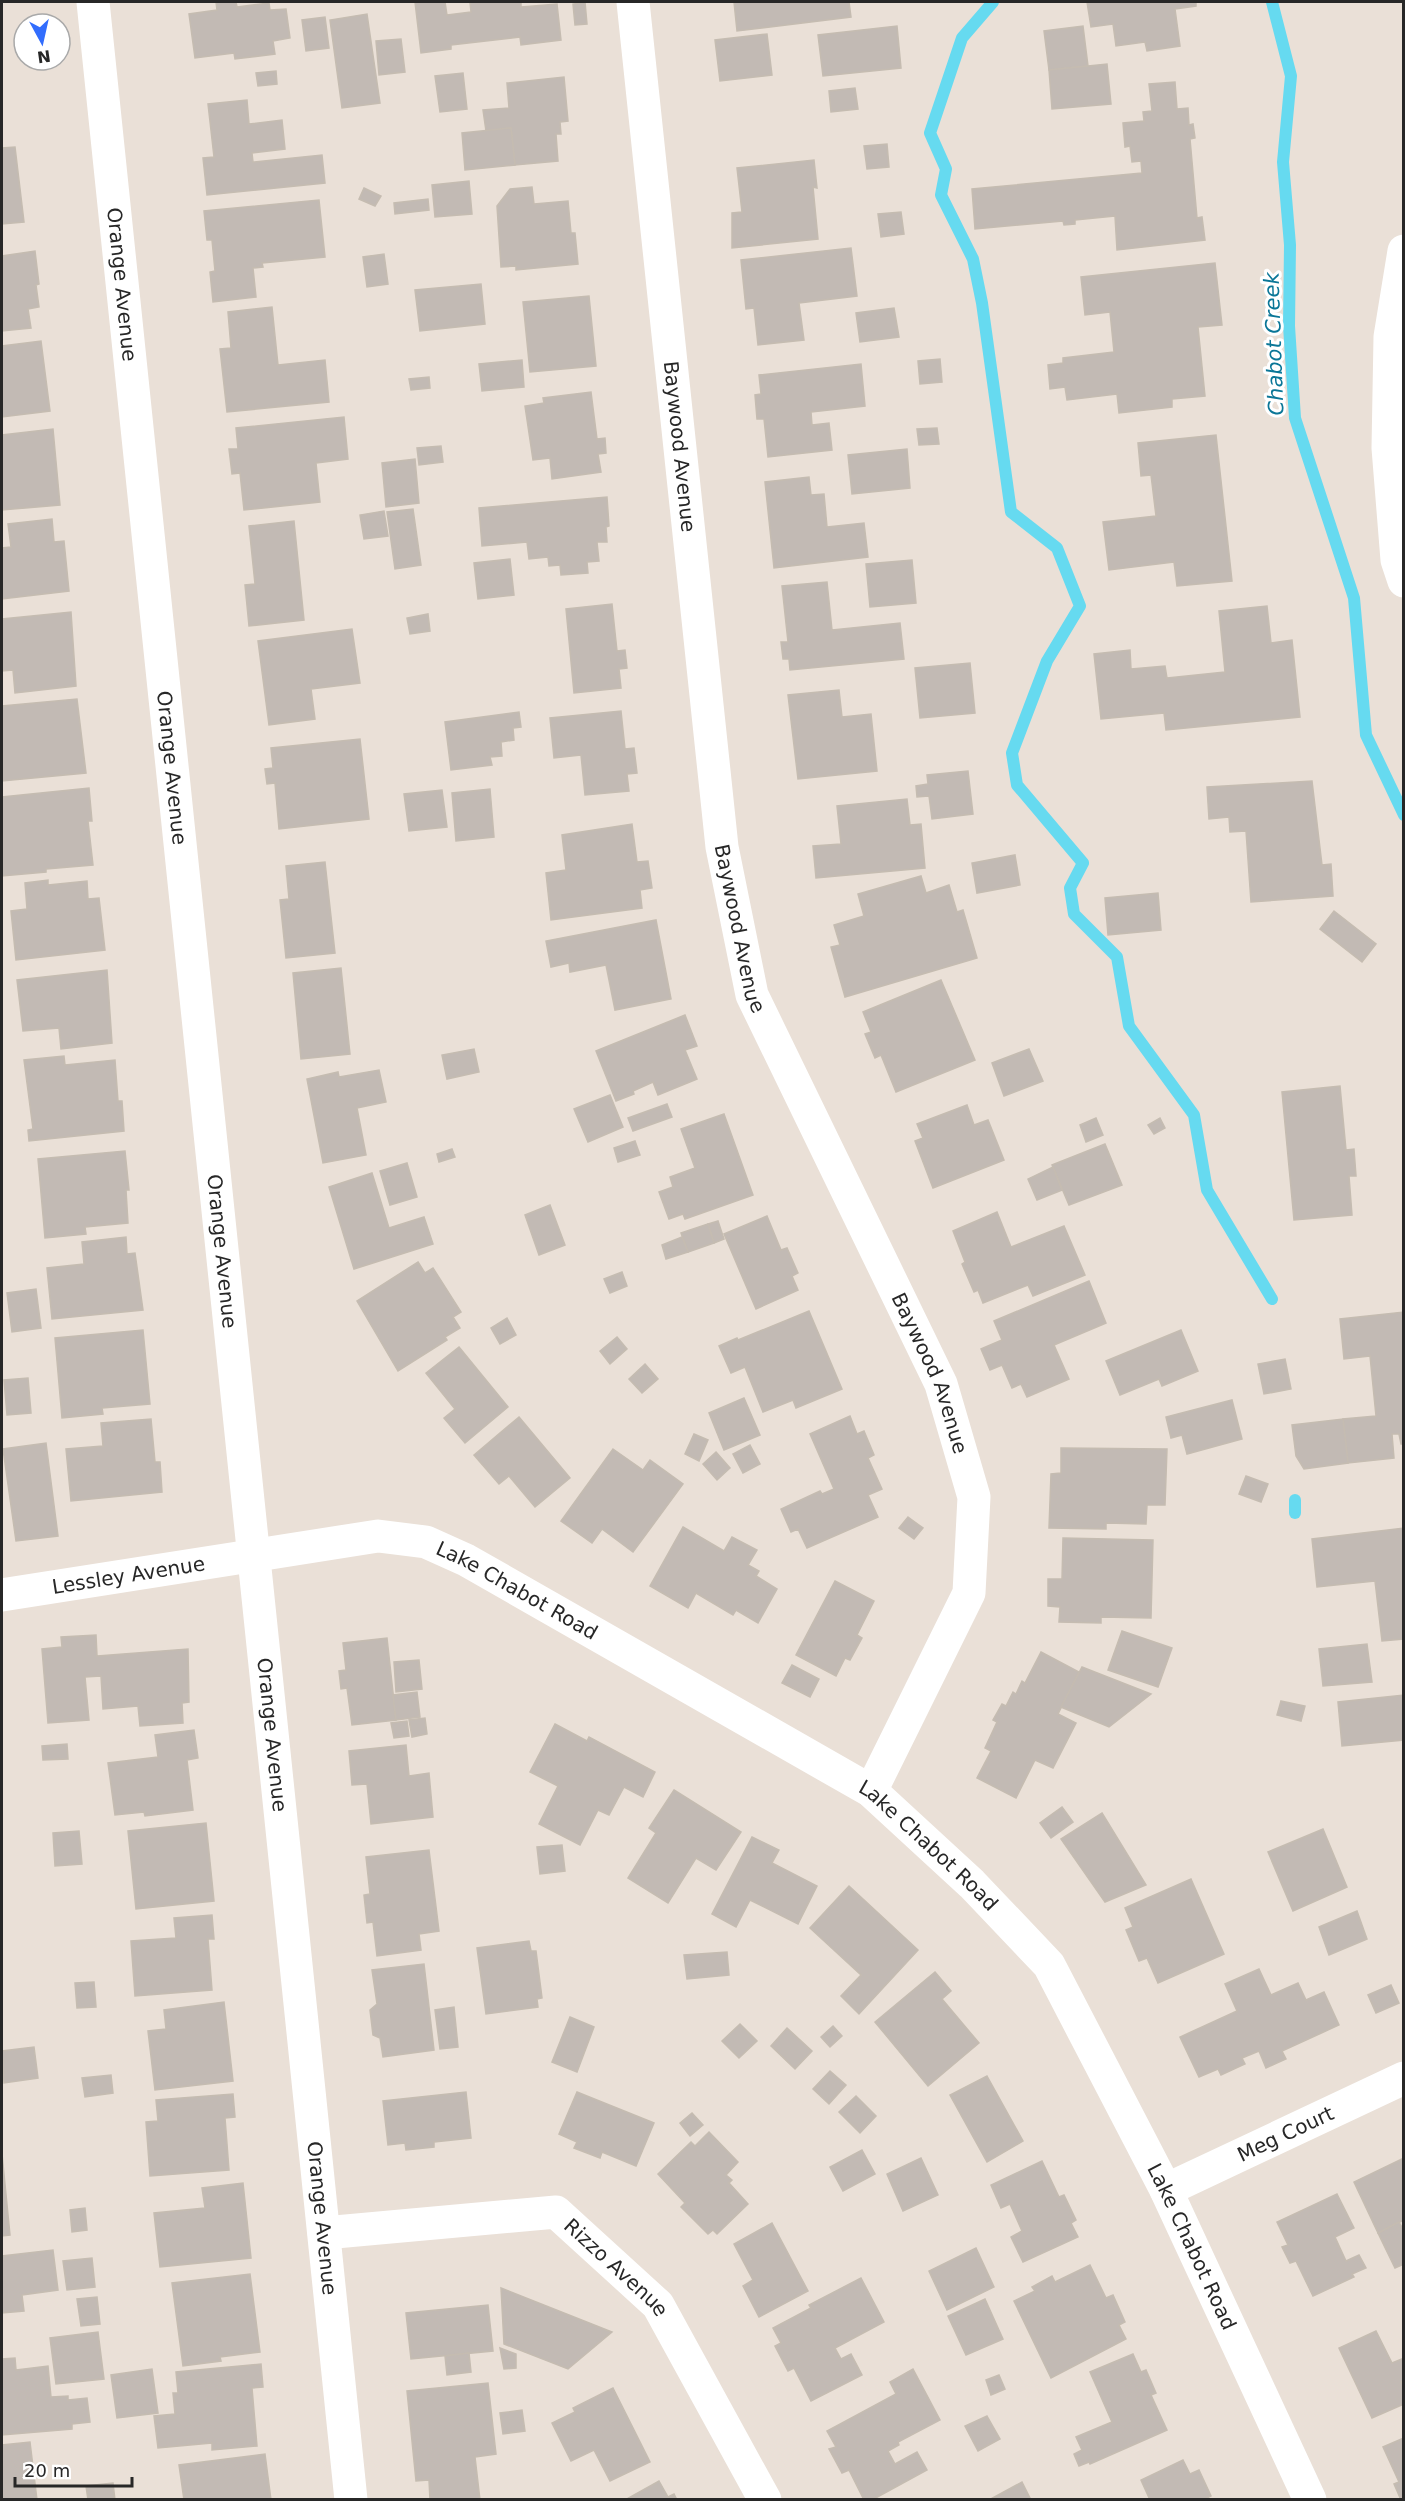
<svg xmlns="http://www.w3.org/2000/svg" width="1405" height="2501" font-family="'DejaVu Sans',sans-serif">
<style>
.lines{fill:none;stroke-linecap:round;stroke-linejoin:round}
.stream{stroke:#66daf0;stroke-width:12}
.building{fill:#c2bab4;stroke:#c5bcb1;stroke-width:1.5}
.minor{stroke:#fff;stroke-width:33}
.labels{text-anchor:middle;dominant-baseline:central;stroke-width:6;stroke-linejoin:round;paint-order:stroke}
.street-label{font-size:20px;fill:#272727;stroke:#fff}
.water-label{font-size:21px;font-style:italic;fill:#0a7697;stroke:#fff}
</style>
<rect width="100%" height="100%" fill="#eae0d7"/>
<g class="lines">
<g class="stream">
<polyline points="993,2 962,38 930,133 946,169 941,195 973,259 982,303 1011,512 1057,548 1080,606 1047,661 1012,753 1017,785 1083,863 1070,888 1074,914 1117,957 1129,1026 1194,1115 1207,1190 1272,1299"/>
<polyline points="1272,2 1291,76 1283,162 1290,245 1289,326 1295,418 1354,598 1366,735 1404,815"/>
<polyline points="1295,1500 1295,1513"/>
</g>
</g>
<g class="building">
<polygon points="216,2 236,2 237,7 269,3 270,10 286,9 290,38 273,41 275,54 235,59 234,53 195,58 189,14 217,10"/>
<polygon points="415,2 445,2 447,15 471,12 470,2 521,2 521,7 557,4 561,40 521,45 520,37 451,45 451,49 421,53"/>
<polygon points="585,2 587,24 575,25 573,4"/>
<polygon points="734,2 849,2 851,17 737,31"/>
<polygon points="1087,2 1196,2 1196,6 1175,9 1180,46 1147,51 1145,42 1116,46 1113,24 1091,27"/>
<polygon points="367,14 380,103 342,108 330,20"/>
<polygon points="325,17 329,48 306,51 302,20"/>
<polygon points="897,26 901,68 823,76 818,35"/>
<polygon points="1083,26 1088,66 1049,70 1044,31"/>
<polygon points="767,34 772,75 720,81 715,40"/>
<polygon points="401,39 405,72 379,75 376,41"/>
<polygon points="1107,64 1111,104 1052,109 1049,70"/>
<polygon points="276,71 277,84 258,86 256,73"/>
<polygon points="463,73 467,109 440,112 435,76"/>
<polygon points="564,77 568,121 560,122 561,134 556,134 558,161 515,165 511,128 486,131 483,110 509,108 507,83"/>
<polygon points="1175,82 1177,109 1188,108 1189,125 1193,124 1195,138 1190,139 1197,218 1202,217 1205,240 1117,250 1115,216 1075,220 1075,224 1064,225 1063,221 975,229 972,189 1142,173 1141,161 1132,162 1130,146 1125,147 1123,123 1144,121 1143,112 1152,111 1149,84"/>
<polygon points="855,88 858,109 831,112 829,91"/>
<polygon points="247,100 249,124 282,120 285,149 252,153 253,162 322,155 325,183 207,195 203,158 214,157 208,104"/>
<polygon points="511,128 515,165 465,170 462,133"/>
<polygon points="887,144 889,167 867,169 864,146"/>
<polygon points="15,147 24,222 2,224 2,148"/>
<polygon points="814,160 817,188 813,187 818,239 732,248 732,213 742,212 737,168"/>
<polygon points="469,181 472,214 435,217 432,185"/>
<polygon points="532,187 534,204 568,201 571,233 575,233 578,264 516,270 516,266 501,267 497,206 510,189"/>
<polygon points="364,188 381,196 375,206 359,199"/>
<polygon points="428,199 429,210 395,214 394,203"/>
<polygon points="319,200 325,257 262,263 263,267 253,268 256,297 213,302 210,272 215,271 212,240 207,240 204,211"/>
<polygon points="901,212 904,234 881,237 878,214"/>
<polygon points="851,248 857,296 799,303 804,340 758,345 754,308 746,309 741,260"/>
<polygon points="35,251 39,284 36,285 39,307 28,309 31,328 2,331 2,256"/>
<polygon points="384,254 388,284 367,287 363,257"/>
<polygon points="1215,263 1222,325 1198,327 1205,396 1172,399 1172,407 1119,413 1117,394 1067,400 1065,387 1050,389 1048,365 1063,363 1063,358 1114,352 1110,312 1085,315 1081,277"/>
<polygon points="481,284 485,324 420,331 415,290"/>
<polygon points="589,296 596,366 530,372 523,302"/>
<polygon points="272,307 278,365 325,360 329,402 227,412 220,349 231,348 228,312"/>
<polygon points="894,308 899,337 860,342 856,313"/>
<polygon points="41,341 50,411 2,417 2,346"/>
<polygon points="940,359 942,382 920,384 918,361"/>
<polygon points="522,360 524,387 482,391 479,364"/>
<polygon points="861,364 865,406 811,412 812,425 829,423 832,450 768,457 764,419 757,419 755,395 761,394 759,375"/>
<polygon points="429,377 430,388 411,390 409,379"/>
<polygon points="591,392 597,439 605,438 606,453 598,454 601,472 552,479 550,458 533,460 525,406 544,403 543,398"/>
<polygon points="344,417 348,459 316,463 320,502 244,510 240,473 232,474 229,449 238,449 236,428"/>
<polygon points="937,428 939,444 919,445 917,429"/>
<polygon points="53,429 60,505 2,510 2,435"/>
<polygon points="1216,435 1232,581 1177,586 1174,562 1109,570 1103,522 1156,516 1151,475 1141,476 1138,443"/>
<polygon points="441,446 443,462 419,465 417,448"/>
<polygon points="907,449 910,488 852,494 848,455"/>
<polygon points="415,459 419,503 386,507 382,463"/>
<polygon points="809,477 811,495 824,494 827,527 864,523 868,557 774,568 765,482"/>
<polygon points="607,497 609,526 606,527 607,542 597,542 599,561 587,562 588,573 561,575 560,565 549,566 548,557 529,559 527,542 482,546 479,508"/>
<polygon points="413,509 421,565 395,569 387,512"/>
<polygon points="384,511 388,536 364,539 360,515"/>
<polygon points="52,519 54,542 64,541 69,591 2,599 2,548 11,547 8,524"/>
<polygon points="294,521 304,620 249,626 245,585 255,584 249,526"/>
<polygon points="510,559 514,595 478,599 474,563"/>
<polygon points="912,560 916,603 870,607 866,564"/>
<polygon points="827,582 832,630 900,623 904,659 790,670 789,659 783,659 781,642 788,642 782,586"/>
<polygon points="612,604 617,651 625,650 627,668 619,669 621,688 574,693 566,609"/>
<polygon points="1267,606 1271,643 1292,640 1300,717 1166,730 1164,713 1101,719 1094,654 1130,650 1131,669 1165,666 1167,678 1225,672 1219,611"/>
<polygon points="71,612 76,686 15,693 13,670 2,671 2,619"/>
<polygon points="428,614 430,631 410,634 407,618"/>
<polygon points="352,629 360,683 311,689 315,719 269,725 258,641"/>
<polygon points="970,663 975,713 920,718 915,668"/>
<polygon points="839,690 842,717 871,714 877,771 798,779 788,695"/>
<polygon points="77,699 86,773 2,781 2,706"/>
<polygon points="621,711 625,749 634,748 637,773 627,774 629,791 585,795 581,755 554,758 550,718"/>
<polygon points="519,712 521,727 513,728 514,740 501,742 502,756 490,757 492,765 451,770 445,722"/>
<polygon points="360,739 369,819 279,829 275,783 267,784 265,769 273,768 271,748"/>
<polygon points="968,771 973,814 932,819 929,796 917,797 916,786 928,784 927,775"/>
<polygon points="1312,781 1322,865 1331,864 1333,896 1251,902 1246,831 1230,832 1229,817 1209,819 1207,787"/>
<polygon points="89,788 92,821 88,821 93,865 46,869 46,872 2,876 2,797"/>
<polygon points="490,789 494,837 456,841 452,793"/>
<polygon points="442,790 447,827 409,831 404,794"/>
<polygon points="907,799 910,825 921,824 925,868 816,878 813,846 841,844 837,806"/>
<polygon points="632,824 637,862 648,861 652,888 640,890 642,908 551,920 546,873 566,870 562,835"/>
<polygon points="1015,855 1020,885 977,893 972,863"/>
<polygon points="325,862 335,953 286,958 280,900 289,899 286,866"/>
<polygon points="921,876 926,893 949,885 957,912 963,910 977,958 845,997 831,947 840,945 834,925 864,916 858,894"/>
<polygon points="48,880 48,885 87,881 88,899 99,898 105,950 16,960 11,911 27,909 25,883"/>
<polygon points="1158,893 1161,930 1108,935 1105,898"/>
<polygon points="1334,911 1376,944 1362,962 1320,929"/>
<polygon points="656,920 671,999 615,1010 606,965 570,972 569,963 551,967 546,941"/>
<polygon points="341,968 350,1054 301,1059 293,973"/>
<polygon points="107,970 112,1043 61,1049 59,1028 23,1031 17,980"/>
<polygon points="941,980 975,1060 896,1092 881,1055 875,1058 865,1034 871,1032 863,1012"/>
<polygon points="685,1015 697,1046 685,1050 697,1079 658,1095 653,1082 633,1091 634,1094 616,1101 596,1051"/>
<polygon points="474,1049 479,1072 447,1079 442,1055"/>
<polygon points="1029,1049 1043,1081 1004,1096 992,1063"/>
<polygon points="64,1056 65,1065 115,1060 118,1101 122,1101 124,1131 29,1141 28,1130 33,1129 24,1060"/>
<polygon points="379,1070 386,1102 357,1108 366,1155 323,1163 307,1079 338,1072 339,1077"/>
<polygon points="1340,1086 1346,1150 1354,1149 1356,1176 1349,1176 1352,1215 1294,1220 1282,1092"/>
<polygon points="610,1095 623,1127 588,1142 574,1109"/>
<polygon points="667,1104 672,1117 633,1131 628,1118"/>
<polygon points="967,1105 974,1125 988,1120 1004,1160 933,1188 915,1141 923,1138 917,1124"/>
<polygon points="724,1114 753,1195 685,1219 683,1214 669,1219 659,1192 673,1187 670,1177 695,1168 681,1129"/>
<polygon points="1096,1118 1103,1135 1086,1142 1080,1125"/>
<polygon points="1160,1118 1165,1128 1154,1134 1148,1125"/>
<polygon points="635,1141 640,1155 618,1162 614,1148"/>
<polygon points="1105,1144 1122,1185 1069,1205 1052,1165"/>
<polygon points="452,1149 455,1157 439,1162 437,1154"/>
<polygon points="125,1151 129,1190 126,1190 128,1223 85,1227 86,1234 45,1238 38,1159"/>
<polygon points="407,1163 417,1197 390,1205 380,1171"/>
<polygon points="1053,1167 1062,1190 1037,1200 1028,1179"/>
<polygon points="372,1173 389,1228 424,1217 433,1244 354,1269 329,1187"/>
<polygon points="550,1205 565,1245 539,1255 525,1215"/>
<polygon points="997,1212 1011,1247 1064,1226 1085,1275 1033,1296 1028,1285 983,1303 978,1290 974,1292 962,1264 965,1262 953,1231"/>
<polygon points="767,1216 781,1250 787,1248 798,1273 792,1276 798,1290 756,1309 724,1234"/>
<polygon points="718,1221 724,1239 714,1243 708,1224"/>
<polygon points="708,1224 714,1243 688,1252 681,1233"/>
<polygon points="126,1237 127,1254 135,1253 143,1310 52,1319 47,1268 84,1264 82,1242"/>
<polygon points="682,1237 688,1252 666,1259 662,1245"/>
<polygon points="418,1262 425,1273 433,1268 461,1312 453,1317 460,1328 445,1337 447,1340 398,1371 357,1301"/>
<polygon points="622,1272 627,1286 610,1293 604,1279"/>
<polygon points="1089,1281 1106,1323 1054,1345 1069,1379 1027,1397 1021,1384 1012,1388 1002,1365 990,1370 981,1349 1002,1340 994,1321"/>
<polygon points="36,1289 41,1328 12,1332 7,1293"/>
<polygon points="809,1311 842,1389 796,1408 793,1400 763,1412 745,1367 731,1373 719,1346 737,1338 738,1340"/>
<polygon points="1404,1312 1404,1444 1401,1444 1399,1434 1392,1434 1394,1458 1348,1463 1343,1419 1376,1416 1370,1356 1344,1359 1340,1319"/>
<polygon points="507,1318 516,1335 500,1344 491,1328"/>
<polygon points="143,1330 150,1404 102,1408 103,1414 62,1418 55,1338"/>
<polygon points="1181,1330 1198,1371 1162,1386 1159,1379 1120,1395 1106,1361"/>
<polygon points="617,1337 627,1349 610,1364 600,1351"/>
<polygon points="459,1347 508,1407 465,1443 444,1418 455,1409 426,1373"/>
<polygon points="1285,1359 1291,1389 1264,1394 1258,1364"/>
<polygon points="645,1364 658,1379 642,1393 629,1379"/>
<polygon points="28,1378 31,1413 7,1415 4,1380"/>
<polygon points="744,1398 760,1435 724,1450 709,1413"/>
<polygon points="1232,1400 1242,1439 1187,1454 1182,1435 1171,1438 1166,1417"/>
<polygon points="850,1416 857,1434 864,1431 874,1455 868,1458 882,1489 868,1495 878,1517 807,1548 798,1529 791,1532 781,1509 820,1491 822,1494 834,1489 810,1434"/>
<polygon points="519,1417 570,1478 535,1507 509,1476 499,1484 474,1455"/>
<polygon points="151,1419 155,1462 160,1462 162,1492 71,1501 66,1449 103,1446 101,1423"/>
<polygon points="1343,1419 1348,1463 1304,1469 1296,1456 1292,1425"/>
<polygon points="694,1434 708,1440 699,1461 685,1454"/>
<polygon points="46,1443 58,1536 16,1541 3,1449"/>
<polygon points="750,1445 760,1464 743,1473 733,1454"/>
<polygon points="1061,1448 1167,1449 1165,1505 1147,1505 1146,1524 1106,1523 1106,1529 1049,1528 1051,1474 1061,1473"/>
<polygon points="613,1449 643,1470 650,1460 683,1484 633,1552 602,1529 592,1543 561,1521"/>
<polygon points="716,1452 730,1468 717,1480 703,1464"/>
<polygon points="1246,1476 1268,1484 1261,1502 1239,1494"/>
<polygon points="908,1517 923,1528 914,1539 899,1528"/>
<polygon points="683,1527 724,1551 732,1537 757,1550 748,1565 759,1571 756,1576 777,1589 758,1623 736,1610 733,1615 696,1593 688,1608 650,1586"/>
<polygon points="1404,1528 1404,1639 1382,1641 1375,1581 1317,1587 1312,1539"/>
<polygon points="1063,1538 1153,1540 1151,1618 1101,1617 1101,1623 1059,1622 1060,1607 1048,1606 1048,1579 1062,1579"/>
<polygon points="835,1581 874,1601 857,1635 862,1638 850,1660 845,1658 836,1676 796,1655"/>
<polygon points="1122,1631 1172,1648 1158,1687 1108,1670"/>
<polygon points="96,1635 97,1656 188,1649 189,1702 182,1703 183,1723 140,1726 138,1706 103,1709 101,1676 85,1677 89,1720 48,1723 42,1649 62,1647 61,1637"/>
<polygon points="387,1638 396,1720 352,1725 347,1688 341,1689 339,1671 346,1670 343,1643"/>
<polygon points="1367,1644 1372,1682 1323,1686 1319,1649"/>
<polygon points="1041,1652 1079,1672 1058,1714 1076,1723 1053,1768 1035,1760 1016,1798 977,1778 991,1751 985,1748 997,1722 993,1720 1002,1704 1006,1706 1013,1692 1016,1694 1022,1681 1025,1683"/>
<polygon points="419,1660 422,1689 396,1692 394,1662"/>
<polygon points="792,1665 819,1679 810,1697 782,1683"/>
<polygon points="1082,1667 1151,1694 1109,1727 1061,1707"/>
<polygon points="417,1692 420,1717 396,1720 393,1695"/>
<polygon points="1404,1695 1404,1740 1342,1746 1338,1702"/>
<polygon points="1281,1701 1305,1706 1301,1721 1277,1715"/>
<polygon points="425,1718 427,1734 412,1737 409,1720"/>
<polygon points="407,1721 409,1736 394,1738 391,1723"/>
<polygon points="555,1724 587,1741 589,1737 655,1772 643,1797 624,1787 609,1815 598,1810 580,1845 539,1824 558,1786 530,1772"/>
<polygon points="194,1730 198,1758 187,1760 193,1810 145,1816 144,1812 115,1815 108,1763 158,1757 155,1735"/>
<polygon points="67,1744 68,1759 43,1760 42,1746"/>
<polygon points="406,1745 409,1776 429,1773 433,1817 371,1824 367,1784 352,1785 349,1751"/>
<polygon points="674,1790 741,1832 716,1870 696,1858 668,1903 628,1878 656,1833 649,1828"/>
<polygon points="1062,1807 1073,1822 1051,1838 1040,1823"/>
<polygon points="1102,1813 1146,1885 1105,1902 1061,1839"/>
<polygon points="206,1823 214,1901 136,1909 128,1831"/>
<polygon points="1323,1829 1347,1887 1293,1911 1268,1852"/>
<polygon points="79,1831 82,1864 55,1866 53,1833"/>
<polygon points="752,1837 779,1850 772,1863 817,1886 798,1924 750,1900 736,1927 712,1914"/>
<polygon points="562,1845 565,1871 540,1874 537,1847"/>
<polygon points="429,1850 439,1931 419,1934 421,1950 377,1956 373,1922 367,1923 364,1895 370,1894 366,1857"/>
<polygon points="1191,1879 1224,1954 1158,1983 1147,1958 1139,1961 1126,1930 1133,1927 1125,1908"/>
<polygon points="849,1886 918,1950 859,2014 841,1996 861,1975 810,1928"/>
<polygon points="1357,1911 1367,1939 1329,1955 1319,1927"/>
<polygon points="212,1915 214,1939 208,1939 212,1990 135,1996 131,1941 176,1938 174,1918"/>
<polygon points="529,1941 531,1951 536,1951 542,1998 537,1999 538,2007 486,2014 477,1948"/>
<polygon points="727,1952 729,1975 687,1979 684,1955"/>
<polygon points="424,1964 434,2050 383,2057 380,2038 373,2035 370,2010 377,2004 372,1970"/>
<polygon points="1259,1969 1271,1995 1298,1983 1306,2000 1324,1992 1339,2025 1282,2051 1286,2059 1266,2068 1259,2051 1242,2058 1245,2064 1221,2075 1218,2069 1199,2077 1180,2037 1237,2011 1225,1984"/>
<polygon points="935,1972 951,1991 942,1999 979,2043 928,2086 875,2022"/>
<polygon points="94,1982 96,2007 77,2008 75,1983"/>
<polygon points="1391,1985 1399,2003 1376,2013 1368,1995"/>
<polygon points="224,2002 233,2081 155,2090 148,2031 166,2029 164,2010"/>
<polygon points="454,2007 458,2047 440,2049 435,2010"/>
<polygon points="570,2017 594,2027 577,2072 552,2062"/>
<polygon points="740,2024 757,2041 739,2058 722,2041"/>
<polygon points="833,2026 842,2036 830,2047 821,2037"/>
<polygon points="787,2028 812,2051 795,2069 771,2046"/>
<polygon points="34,2047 38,2078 4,2083 2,2051"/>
<polygon points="830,2071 846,2085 829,2104 813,2089"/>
<polygon points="111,2075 113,2093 85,2097 82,2078"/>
<polygon points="987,2076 1023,2141 987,2162 950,2095"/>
<polygon points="466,2092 471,2138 434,2142 434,2147 406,2150 405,2143 388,2145 383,2101"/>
<polygon points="577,2092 654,2123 636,2166 602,2152 600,2158 574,2148 577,2142 559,2134"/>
<polygon points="233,2094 235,2117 225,2118 229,2170 150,2176 146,2122 158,2121 156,2100"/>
<polygon points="856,2096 876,2116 860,2133 839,2112"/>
<polygon points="692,2113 703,2125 690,2136 680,2123"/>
<polygon points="709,2132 738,2162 726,2175 732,2180 729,2183 748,2204 717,2234 713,2230 708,2234 681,2207 685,2203 658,2174 691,2142 695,2146"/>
<polygon points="862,2150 875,2174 843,2191 830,2167"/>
<polygon points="2,2154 10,2235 2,2236"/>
<polygon points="921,2158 938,2195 903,2211 887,2174"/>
<polygon points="1404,2158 1404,2220 1378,2233 1354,2182"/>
<polygon points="1042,2161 1059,2197 1064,2195 1076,2220 1071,2223 1078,2237 1023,2262 1011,2237 1022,2231 1010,2204 1001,2208 991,2185"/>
<polygon points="243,2183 251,2258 160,2267 154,2213 205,2208 202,2188"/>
<polygon points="1337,2194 1354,2228 1335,2237 1346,2261 1359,2255 1366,2268 1352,2274 1354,2277 1313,2296 1296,2261 1290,2263 1282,2247 1288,2245 1277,2222"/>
<polygon points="85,2208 87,2230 72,2232 70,2210"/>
<polygon points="1399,2222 1404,2231 1404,2264 1395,2268 1378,2233"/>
<polygon points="772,2223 808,2291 759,2317 743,2286 753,2280 734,2244"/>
<polygon points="976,2248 994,2287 947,2310 929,2271"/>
<polygon points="53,2250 58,2290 22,2295 24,2311 2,2313 2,2256"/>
<polygon points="92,2258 95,2287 67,2290 63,2261"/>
<polygon points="1090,2265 1106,2298 1113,2295 1125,2322 1119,2325 1126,2339 1051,2378 1014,2301 1035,2291 1032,2287 1052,2276 1055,2282"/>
<polygon points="250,2274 260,2352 220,2357 221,2361 183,2366 172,2283"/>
<polygon points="861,2278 884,2322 835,2348 841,2359 851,2354 862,2375 811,2401 794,2368 788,2371 775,2346 781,2343 773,2328 811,2308 809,2305"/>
<polygon points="501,2288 612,2332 568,2369 504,2344"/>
<polygon points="97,2297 100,2324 81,2326 77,2299"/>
<polygon points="985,2299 1003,2339 966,2355 948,2316"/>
<polygon points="488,2305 493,2351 411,2359 406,2313"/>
<polygon points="1376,2331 1392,2363 1404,2358 1404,2380 1401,2382 1404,2387 1404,2404 1372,2418 1339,2348"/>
<polygon points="98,2332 104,2379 56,2384 50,2338"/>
<polygon points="500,2348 516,2354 516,2368 504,2369"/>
<polygon points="469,2353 471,2372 447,2375 445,2356"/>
<polygon points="1133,2354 1141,2372 1146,2370 1156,2393 1151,2395 1167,2430 1090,2464 1089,2462 1079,2466 1074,2454 1082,2450 1076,2437 1112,2422 1090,2372"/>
<polygon points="15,2358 16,2370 48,2366 51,2397 68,2396 68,2400 87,2398 90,2422 72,2424 72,2429 2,2435 2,2359"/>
<polygon points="261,2364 263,2387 252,2388 257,2446 212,2450 212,2443 158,2448 154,2416 175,2414 173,2393 178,2393 176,2372"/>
<polygon points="152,2369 158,2413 117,2418 111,2375"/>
<polygon points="913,2369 940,2420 898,2442 899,2445 888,2451 895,2464 917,2452 927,2470 872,2500 864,2500 849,2470 842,2473 829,2449 836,2447 827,2431 896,2394 890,2382"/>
<polygon points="999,2375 1005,2389 991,2395 986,2380"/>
<polygon points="488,2383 496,2454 475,2457 480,2500 430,2500 429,2480 416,2481 407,2391"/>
<polygon points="613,2388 650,2462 610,2481 594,2450 571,2461 552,2423 575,2412 573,2408"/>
<polygon points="522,2410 525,2431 503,2434 500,2413"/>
<polygon points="987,2416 1000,2439 978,2451 965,2426"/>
<polygon points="1404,2438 1404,2500 1401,2500 1394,2484 1399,2482 1383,2447"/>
<polygon points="30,2442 37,2500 2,2500 2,2445"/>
<polygon points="265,2454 271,2500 184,2500 179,2465"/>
<polygon points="1183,2460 1190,2474 1199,2470 1211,2496 1203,2500 1150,2500 1141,2480"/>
<polygon points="659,2481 668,2497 674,2494 677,2500 625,2500"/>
<polygon points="1022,2482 1031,2500 989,2500"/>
<polygon points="113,2483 115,2500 88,2500 86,2486"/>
</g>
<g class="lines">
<g class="minor">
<path id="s1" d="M93 2C178 834 266 1667 351 2500"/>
<path id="s2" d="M633 2 722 847 752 995 941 1384 974 1497 969 1593 871 1791"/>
<polyline points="1404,251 1390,337 1388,448 1397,560 1404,581"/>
<path id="s3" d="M2 1595 378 1536 426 1542 466 1560 871 1791 972 1884 1049 1965 1166 2190 1310 2500"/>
<path id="s4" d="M1166 2190 1404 2078"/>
<path id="s5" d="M324 2233 556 2212 658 2305 765 2500"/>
</g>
</g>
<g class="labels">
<g class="street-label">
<text stroke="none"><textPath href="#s1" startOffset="284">Orange Avenue</textPath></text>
<text stroke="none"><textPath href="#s2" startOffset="447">Baywood Avenue</textPath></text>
<text stroke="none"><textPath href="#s1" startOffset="770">Orange Avenue</textPath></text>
<text stroke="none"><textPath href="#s2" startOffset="933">Baywood Avenue</textPath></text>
<text stroke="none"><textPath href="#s1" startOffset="1256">Orange Avenue</textPath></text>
<text stroke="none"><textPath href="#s2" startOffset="1419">Baywood Avenue</textPath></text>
<text stroke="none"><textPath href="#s3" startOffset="128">Lessley Avenue</textPath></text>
<text stroke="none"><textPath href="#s3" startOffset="532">Lake Chabot Road</textPath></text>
<text stroke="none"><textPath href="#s1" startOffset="1742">Orange Avenue</textPath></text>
<text stroke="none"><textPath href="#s3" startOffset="1018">Lake Chabot Road</textPath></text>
<text stroke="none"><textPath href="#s4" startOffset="132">Meg Court</textPath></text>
<text stroke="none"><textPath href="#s1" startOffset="2228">Orange Avenue</textPath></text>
<text stroke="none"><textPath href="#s3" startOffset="1504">Lake Chabot Road</textPath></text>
<text stroke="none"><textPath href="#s5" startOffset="315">Rizzo Avenue</textPath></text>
</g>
<g class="water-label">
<text transform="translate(1274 344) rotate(-92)">Chabot Creek</text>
</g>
</g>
<rect width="1405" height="2501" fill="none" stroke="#272727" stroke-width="6"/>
<g transform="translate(42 42) rotate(172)"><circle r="28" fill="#ffffff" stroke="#a9a9a9" stroke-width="1.5"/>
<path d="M0-4.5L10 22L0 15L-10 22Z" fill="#326dfd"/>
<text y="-9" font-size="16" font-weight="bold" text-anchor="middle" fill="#272727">N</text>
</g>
<path d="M15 2477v9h117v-9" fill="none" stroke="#272727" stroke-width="3"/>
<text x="24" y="2477" font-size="18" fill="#272727" stroke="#ffffff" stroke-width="4.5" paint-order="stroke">20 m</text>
</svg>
